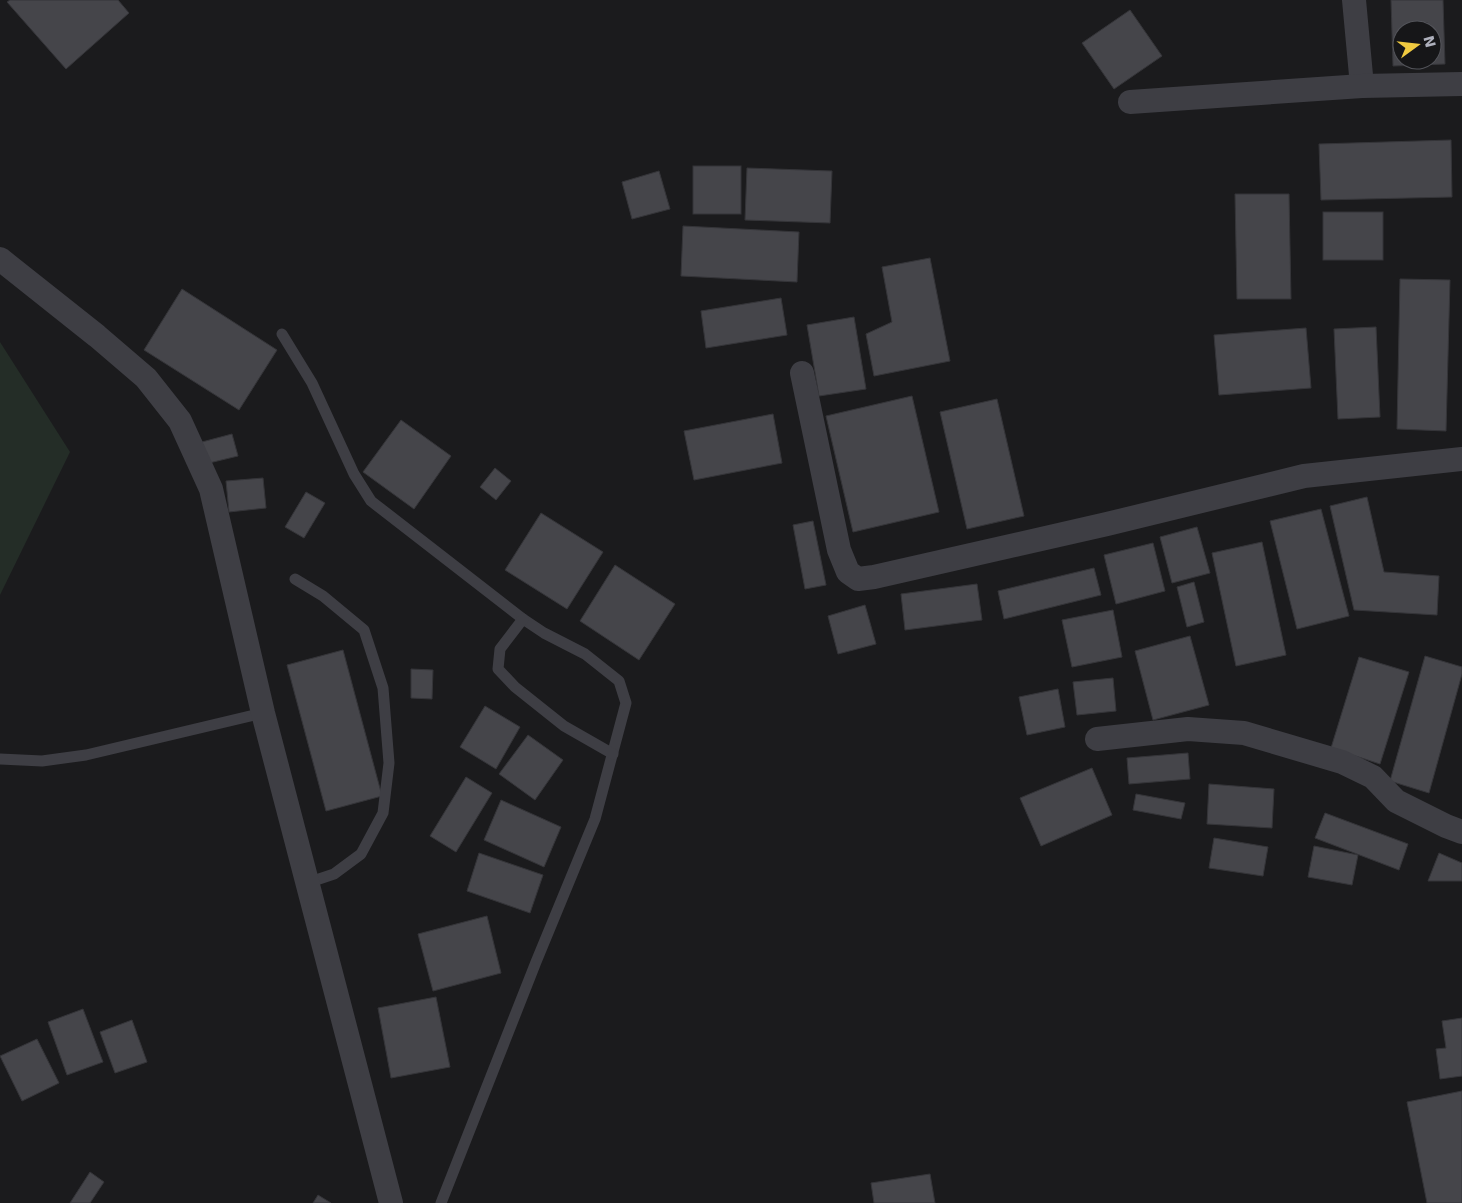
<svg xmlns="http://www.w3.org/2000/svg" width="1462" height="1203" font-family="'DejaVu Sans',sans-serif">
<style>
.green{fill:#242d27}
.building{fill:#45454a;stroke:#353539;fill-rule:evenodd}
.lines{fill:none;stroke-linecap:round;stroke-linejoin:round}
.lane{stroke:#3e3e44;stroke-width:11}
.street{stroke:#3e3e44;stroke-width:24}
</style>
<rect width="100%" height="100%" fill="#1b1b1d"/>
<polygon class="green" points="0,342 70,452 0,595"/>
<g class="building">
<polygon points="10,0 118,0 129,13 66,69 7,2"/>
<path d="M1391 0H1443L1445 64 1393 66ZM1402 30H1432V60H1402Z"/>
<polygon points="1130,10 1162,56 1114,89 1082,43"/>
<polygon points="1451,140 1452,197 1321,200 1319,144"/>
<rect x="693" y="166" width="48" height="48"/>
<polygon points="747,168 832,171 830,223 745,220"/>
<polygon points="659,171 670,209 632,219 622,182"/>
<polygon points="1235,194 1289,194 1291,299 1237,299"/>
<rect x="1323" y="212" width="60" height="48"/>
<polygon points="683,226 799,232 797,282 681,276"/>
<polygon points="930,258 950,361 874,376 866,334 892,322 882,267"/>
<polygon points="1400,279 1450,280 1446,431 1397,429"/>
<polygon points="182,289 277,350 239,410 144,350"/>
<polygon points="781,298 787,335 706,348 701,311"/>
<polygon points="854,317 866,389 819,396 807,325"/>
<polygon points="1376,327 1380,417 1338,419 1334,329"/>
<polygon points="1306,328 1311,388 1219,395 1214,335"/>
<polygon points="912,396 939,512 853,532 826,416"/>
<polygon points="997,399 1024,516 967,529 940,412"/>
<polygon points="773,414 782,463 694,480 684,431"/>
<polygon points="401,420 451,456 414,509 363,472"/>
<polygon points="232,434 238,456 209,463 202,442"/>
<polygon points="495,468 511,481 496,500 480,487"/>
<polygon points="263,478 266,508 229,512 226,481"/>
<polygon points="306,492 325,503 304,538 285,527"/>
<polygon points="1367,497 1384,572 1439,576 1437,615 1354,610 1330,506"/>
<polygon points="1321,509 1349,616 1297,629 1270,521"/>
<polygon points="541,513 603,552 567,609 505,570"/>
<polygon points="813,521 826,585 805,589 793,525"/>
<polygon points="1197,527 1210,573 1172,583 1160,537"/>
<polygon points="1262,542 1286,655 1236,666 1212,553"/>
<polygon points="1153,543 1165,591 1116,604 1104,555"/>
<polygon points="615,565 675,604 639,660 580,621"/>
<polygon points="1094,568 1101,595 1004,619 998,591"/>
<polygon points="1194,582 1204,622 1187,627 1177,587"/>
<polygon points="977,584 982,620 905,630 901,594"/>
<polygon points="865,605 876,644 838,654 828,616"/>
<polygon points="1113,610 1122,657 1072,667 1062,620"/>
<polygon points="1190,636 1209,705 1153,720 1135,651"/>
<polygon points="343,650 382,796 326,811 287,665"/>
<polygon points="1425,656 1462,667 1462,674 1429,793 1390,781"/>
<polygon points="1359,657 1409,672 1380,764 1331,748"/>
<polygon points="411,669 433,670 432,699 411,698"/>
<polygon points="1113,678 1116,711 1077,715 1073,682"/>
<polygon points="1058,689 1065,727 1027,735 1019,697"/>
<polygon points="485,706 520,727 496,769 460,747"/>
<polygon points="528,735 563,760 535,800 499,774"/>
<polygon points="1188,753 1190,779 1129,784 1127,758"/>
<polygon points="1092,768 1112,815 1041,846 1020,798"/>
<polygon points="466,777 492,793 456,852 430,836"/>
<polygon points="1209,784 1274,789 1272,828 1207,824"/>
<polygon points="1136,794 1185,803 1181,819 1133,810"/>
<polygon points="501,800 561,827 544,867 484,840"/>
<polygon points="1325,813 1408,844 1399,870 1315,838"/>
<polygon points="1214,838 1268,847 1263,876 1209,868"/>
<polygon points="1314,846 1358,855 1352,885 1308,877"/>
<polygon points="479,853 543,875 530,913 467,891"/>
<polygon points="1439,853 1462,863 1462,881 1428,881"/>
<polygon points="487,916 501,973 433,991 418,934"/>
<polygon points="436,997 450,1067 391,1078 378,1008"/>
<polygon points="83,1009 103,1062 67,1075 48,1022"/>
<polygon points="1462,1018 1462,1076 1440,1079 1436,1049 1446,1048 1442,1021"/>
<polygon points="132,1020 147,1062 115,1073 100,1032"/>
<polygon points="37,1039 59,1083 22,1101 0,1056"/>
<polygon points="1462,1091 1462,1203 1427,1203 1407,1102"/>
<polygon points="90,1172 104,1182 90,1203 70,1203"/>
<polygon points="930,1174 935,1203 874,1203 871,1183"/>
<polygon points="318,1195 331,1203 313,1203"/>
</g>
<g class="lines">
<g class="lane">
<polyline points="282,334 312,383 354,474 371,501 523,619 544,633 585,654 619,681 626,703 595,819 536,962 441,1203"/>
<polyline points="295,579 323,596 364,630 383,688 389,763 383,813 361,854 334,874 307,883"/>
<polyline points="523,619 500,649 498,669 515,687 564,726 613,754"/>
<polyline points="0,759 42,761 86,755 263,713"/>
</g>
<g class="street">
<polyline points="1354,0 1362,86"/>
<polyline points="1130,102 1362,86 1462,84"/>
<polyline points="0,259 97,336 146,378 180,421 211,489 263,713 391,1203"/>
<polyline points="802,373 839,550 848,572 858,579 874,577 1107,524 1304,476 1462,459"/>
<polyline points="1097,739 1188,729 1244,733 1342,762 1373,777 1396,801 1446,826 1462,832"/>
</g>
</g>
<g transform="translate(1417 45) rotate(75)"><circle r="24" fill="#161618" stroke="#53545a"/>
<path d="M0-4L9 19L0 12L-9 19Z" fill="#f0ca40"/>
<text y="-8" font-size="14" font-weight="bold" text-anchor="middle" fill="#aeb0bc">N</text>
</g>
</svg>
